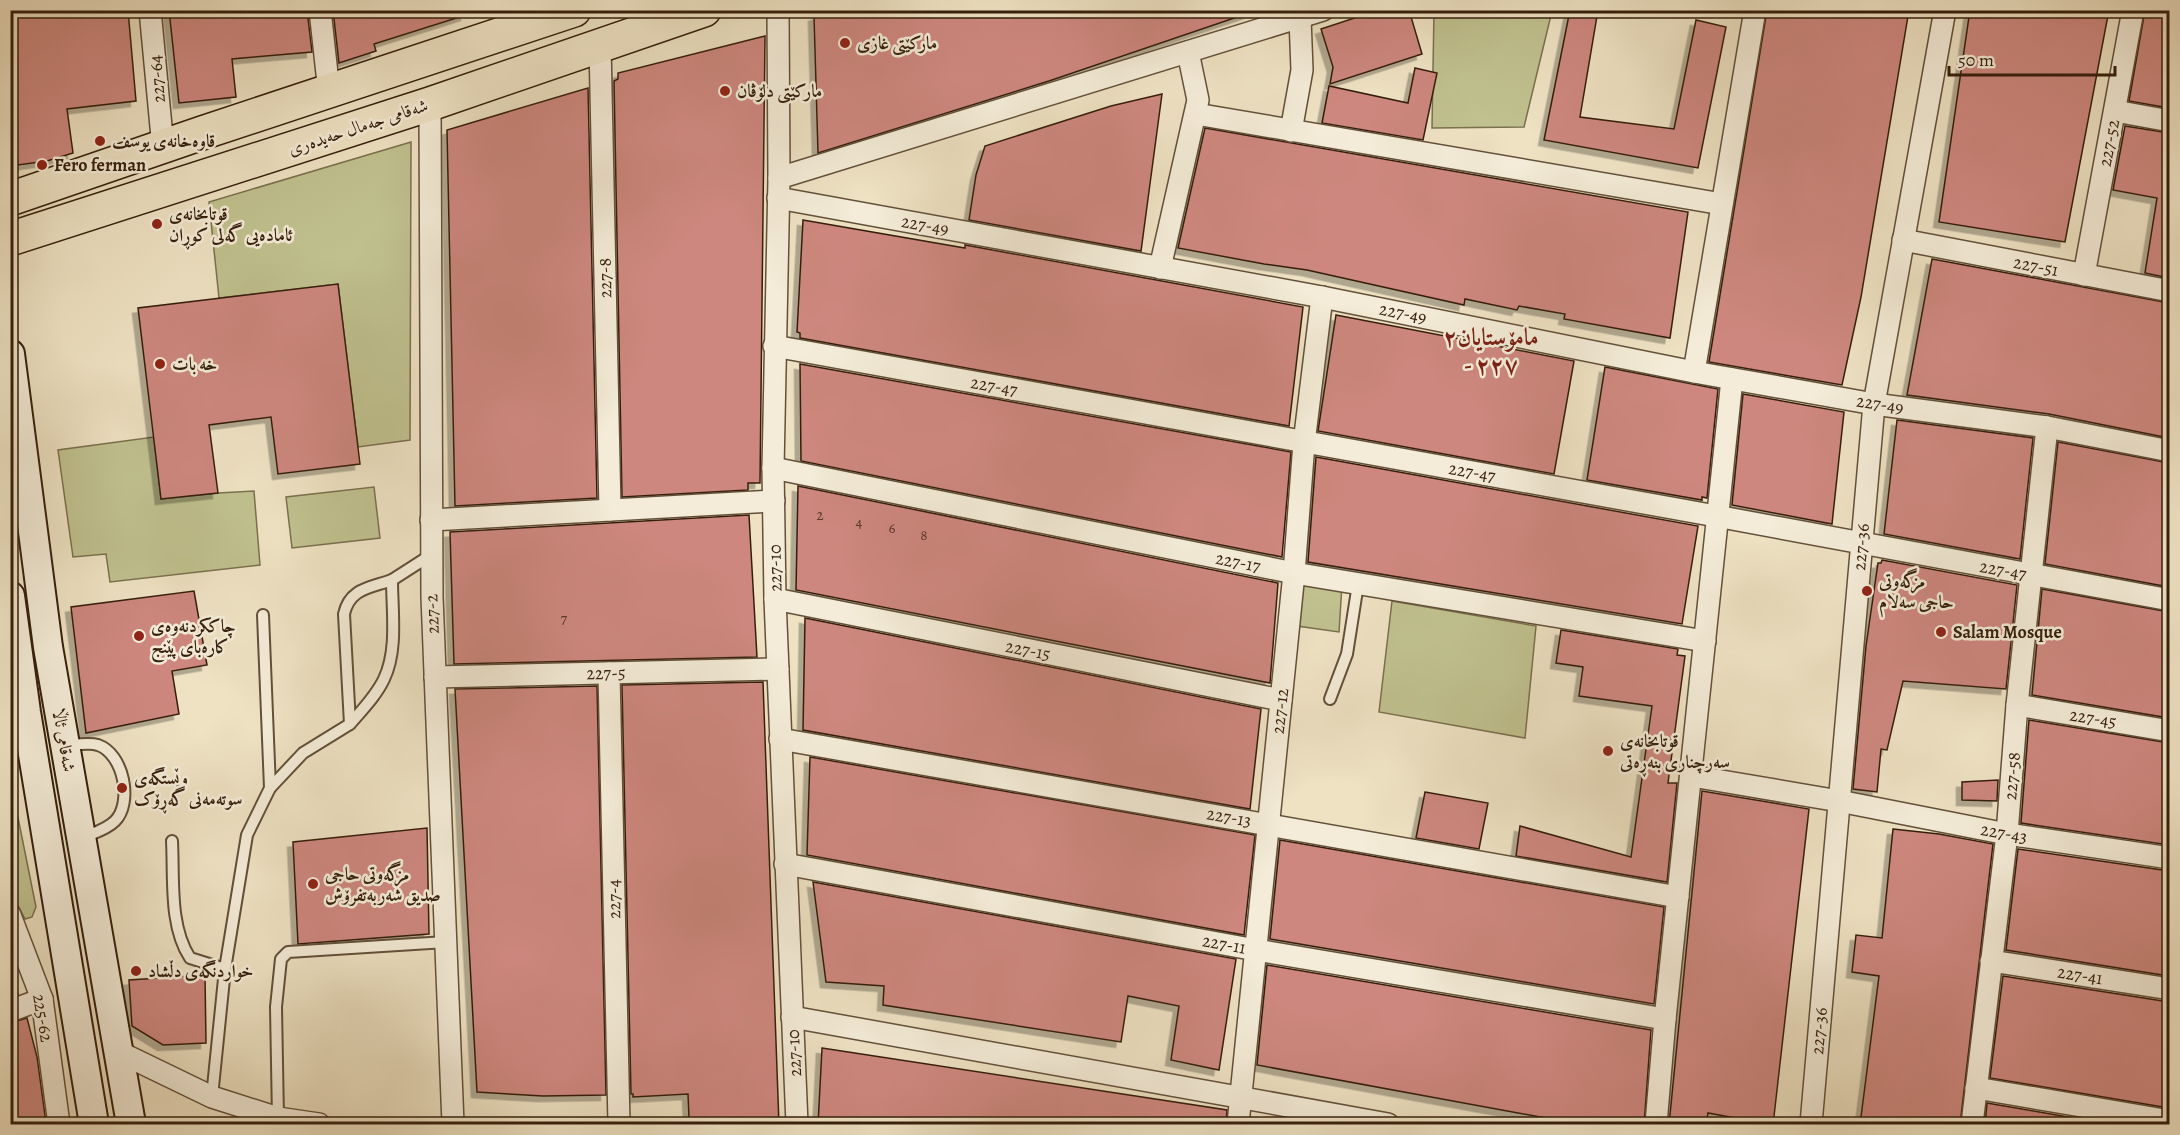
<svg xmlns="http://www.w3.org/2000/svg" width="2180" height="1135" font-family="Alegreya,Amiri,serif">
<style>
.green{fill:#c0c18f;stroke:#7a704e;stroke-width:1.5}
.building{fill:#cd877e;stroke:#351f0c;stroke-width:1.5;filter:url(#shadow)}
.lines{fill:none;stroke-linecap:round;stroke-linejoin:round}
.lane-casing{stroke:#63503a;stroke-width:14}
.street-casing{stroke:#63503a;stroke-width:24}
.secondary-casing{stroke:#351f0c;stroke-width:32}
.primary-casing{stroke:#351f0c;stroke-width:36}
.lane{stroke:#f4ecd8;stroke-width:10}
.street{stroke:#f4ecd8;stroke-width:21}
.secondary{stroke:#f4ecd8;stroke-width:28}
.primary{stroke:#eee2c3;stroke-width:33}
.poi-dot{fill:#8f2418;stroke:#f4ecd8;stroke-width:2}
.labels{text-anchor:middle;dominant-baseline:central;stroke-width:5;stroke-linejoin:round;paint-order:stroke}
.number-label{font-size:15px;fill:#5b3928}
.poi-label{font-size:18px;font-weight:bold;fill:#351f0c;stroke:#f4ecd8;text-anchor:start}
.street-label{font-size:18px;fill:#351f0c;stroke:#f4ecd8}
.district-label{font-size:24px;font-weight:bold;fill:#7a1f14;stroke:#f4ecd8}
</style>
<defs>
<filter id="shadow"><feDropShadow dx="-5.5" dy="5.5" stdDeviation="0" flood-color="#0004"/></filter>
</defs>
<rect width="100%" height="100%" fill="#eee2c3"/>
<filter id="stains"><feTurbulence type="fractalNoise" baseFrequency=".00333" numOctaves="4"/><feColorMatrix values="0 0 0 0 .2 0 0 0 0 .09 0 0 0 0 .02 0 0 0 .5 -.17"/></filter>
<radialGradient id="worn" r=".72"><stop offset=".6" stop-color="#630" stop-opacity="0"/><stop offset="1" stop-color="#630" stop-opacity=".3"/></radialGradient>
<g class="green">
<polygon points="1434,11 1552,11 1524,127 1432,128"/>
<polygon points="411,142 410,440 358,447 338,284 219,298 209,202"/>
<polygon points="154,437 161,499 218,493 254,491 260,565 110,582 106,554 73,557 58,450"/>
<polygon points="374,487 380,538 292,548 286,497"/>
<polygon points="1301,583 1342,585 1339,632 1297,626"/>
<polygon points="1392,601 1536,626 1525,738 1379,712"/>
<polygon points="11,783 36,907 32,917 25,919 11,892"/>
</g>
<g class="building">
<polygon points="10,10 128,10 136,101 67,109 73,153 47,161 18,165 10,103"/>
<polygon points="169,10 307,10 312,52 232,59 236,97 179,103"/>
<polygon points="333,10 465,10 466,15 374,44 376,51 339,63"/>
<polygon points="832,10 1248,10 1249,13 1049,81 818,153 814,16"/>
<polygon points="1379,10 1409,10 1422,54 1330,84 1333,67 1321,29"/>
<polygon points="1570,10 1598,10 1580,117 1674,129 1696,20 1726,27 1698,168 1544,140"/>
<polygon points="1767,10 1909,10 1861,297 1842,385 1709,362"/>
<polygon points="1970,10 2109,10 2065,242 1939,222"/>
<polygon points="2145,10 2169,10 2169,108 2129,101"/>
<polygon points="765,36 760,483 748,483 748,490 622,497 614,81 618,79 618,73"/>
<polygon points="1415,68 1437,73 1423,140 1322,123 1329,86 1408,103"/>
<polygon points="588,88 597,498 455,506 447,130"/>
<polygon points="1162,94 1141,251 969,220 976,175 985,146 1111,106"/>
<polygon points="2125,126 2169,133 2169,278 2145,273 2157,198 2113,190"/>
<polygon points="1205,128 1688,212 1670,338 1564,319 1565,314 1519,306 1517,310 1465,299 1464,305 1307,270 1264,264 1178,248"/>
<polygon points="803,220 965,248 965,245 1303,307 1289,426 800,338 800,333 797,332"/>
<polygon points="1932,259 2169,303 2169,438 2049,414 1907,395"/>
<polygon points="338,284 360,464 278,474 271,417 209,425 218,493 161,499 138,308"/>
<polygon points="1336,315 1574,361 1554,474 1318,431"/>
<polygon points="800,364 1291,452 1282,557 801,461"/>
<polygon points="1605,367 1718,389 1707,498 1702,497 1702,500 1587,480"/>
<polygon points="1743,394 1844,412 1832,524 1732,505"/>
<polygon points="1897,420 2033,438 2020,559 1884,534"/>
<polygon points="2058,442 2169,463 2169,587 2045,564"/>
<polygon points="1316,457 1698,526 1682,624 1308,562"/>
<polygon points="798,486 1278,583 1270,683 796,590"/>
<polygon points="749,515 757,657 454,664 450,532"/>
<polygon points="1882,560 2017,585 2006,689 1903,681 1887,750 1881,749 1877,792 1853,789 1866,646 1878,563 1881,563"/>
<polygon points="2042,589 2169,612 2169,718 2032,695"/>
<polygon points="194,591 207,665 172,671 179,714 86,733 71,607"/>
<polygon points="805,618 1261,709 1250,809 803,730"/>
<polygon points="1561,630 1678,649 1677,655 1685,656 1668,783 1677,783 1667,882 1516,856 1520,826 1631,857 1652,706 1579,696 1583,667 1556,663"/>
<polygon points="763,682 779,1125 717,1125 689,1118 688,1094 633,1097 633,1094 631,1094 622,685"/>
<polygon points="597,686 606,1095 543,1096 477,1092 455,689"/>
<polygon points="2029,720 2169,743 2169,845 2021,823"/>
<polygon points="810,757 1255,835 1244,935 807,855"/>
<polygon points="1998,780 1997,801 1962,800 1962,782"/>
<polygon points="1702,791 1809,809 1773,1125 1708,1113 1706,1125 1669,1125"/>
<polygon points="1425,792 1488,803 1479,849 1416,838"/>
<polygon points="427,828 429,934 298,944 293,842"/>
<polygon points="1893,829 1939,834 1993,844 1960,1125 1860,1125 1879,976 1852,972 1856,935 1882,938"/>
<polygon points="1280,840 1664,907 1654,1004 1270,939"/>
<polygon points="2018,849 2169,871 2169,976 2006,950"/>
<polygon points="813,882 1236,959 1219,1070 1171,1060 1179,1006 1128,996 1121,1042 883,1005 884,986 826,982"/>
<polygon points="1267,965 1651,1030 1644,1125 1584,1125 1257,1065"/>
<polygon points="205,975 206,1043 163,1045 132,1026 129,980"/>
<polygon points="2003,976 2169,1002 2169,1108 1990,1078"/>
<polygon points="10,980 13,980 18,994 10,997"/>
<polygon points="27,1018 37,1057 46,1123 10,1125 10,1023"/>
<polygon points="822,1048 1227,1110 1226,1125 818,1125"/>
<polygon points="1987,1103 2115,1125 1985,1125"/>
</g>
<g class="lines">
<g class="lane-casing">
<g id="lane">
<polyline points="263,615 270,788"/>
<polyline points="1330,699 1347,654 1358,584"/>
<path d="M350 724C362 710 376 696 384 679 398 650 392 611 392 580L431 555"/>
<path d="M65 746C75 745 88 742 98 745 124 754 133 803 115 821 106 830 93 833 82 838"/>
<path d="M172 841C174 879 169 926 190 958L225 969"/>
<path d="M212 1097 225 969 247 835 270 788 303 753 350 724 344 614C350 588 370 588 392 580"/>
<polyline points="278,1118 276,1007 281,959 288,952 446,942"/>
</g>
</g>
<g class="street-casing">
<g id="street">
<polyline points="150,10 163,148"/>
<polyline points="320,10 329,92"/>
<polyline points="778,10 779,178 773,468 775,599 797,1124"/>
<polyline points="600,45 610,510"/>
<polyline points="430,104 432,597 453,1124"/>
<polyline points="2115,111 2170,121"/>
<polyline points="1196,114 1722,204"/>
<polyline points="1291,131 1302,70 1300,18 1297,10"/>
<polyline points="779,178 1323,10"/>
<polyline points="778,198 1322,297 1694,372 1874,404 2047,427 2170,451"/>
<polyline points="1903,240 2170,291"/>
<polyline points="1160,268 1198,100 1188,52"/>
<polyline points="2084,275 2133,10"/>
<polyline points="774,346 1716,516 2170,600"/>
<polyline points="1694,372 1755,10"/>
<polyline points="773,468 1294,573 1705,641"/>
<polyline points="431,520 774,501"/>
<polyline points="775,599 1281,700"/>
<polyline points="609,673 619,1124"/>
<polyline points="435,677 778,669"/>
<polyline points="2017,705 2170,731"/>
<polyline points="780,739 1678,897"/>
<polyline points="1692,776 1839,801 2007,834 2170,858"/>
<polyline points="785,864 1256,950 1665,1019"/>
<polyline points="10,915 42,999 59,1124"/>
<polyline points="1991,961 2170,989"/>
<polyline points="10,1011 42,999"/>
<polyline points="792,1017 1388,1124"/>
<polyline points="119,1052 212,1097 278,1118 319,1124"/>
<polyline points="1976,1088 2170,1121"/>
<polyline points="1238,1124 1294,573 1304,443 1322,297"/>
<polyline points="1656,1124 1665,1019 1732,379"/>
<polyline points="1811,1124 1874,404 1945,10"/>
<polyline points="1972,1124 2007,834 2017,705 2047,427"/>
</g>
</g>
<g class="secondary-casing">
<g id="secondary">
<polyline points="10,354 48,647 131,1124"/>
<polyline points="10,596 26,712 94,1124"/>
</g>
</g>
<g class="primary-casing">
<g id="primary">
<polyline points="10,199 202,133 574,10"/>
<polyline points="10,239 430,104 704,10"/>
</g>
</g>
<use href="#lane" class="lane"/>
<use href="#street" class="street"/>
<use href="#secondary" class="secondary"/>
<use href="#primary" class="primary"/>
</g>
<g class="poi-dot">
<circle cx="845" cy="43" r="6"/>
<circle cx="725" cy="91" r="6"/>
<circle cx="100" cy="141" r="6"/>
<circle cx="42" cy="165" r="6"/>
<circle cx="157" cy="224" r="6"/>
<circle cx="160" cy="364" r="6"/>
<circle cx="1867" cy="591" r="6"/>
<circle cx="1941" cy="632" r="6"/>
<circle cx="139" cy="636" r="6"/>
<circle cx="1608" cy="751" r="6"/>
<circle cx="122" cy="788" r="6"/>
<circle cx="313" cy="884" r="6"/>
<circle cx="136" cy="971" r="6"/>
</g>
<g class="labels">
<g class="number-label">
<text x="820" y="515">2</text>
<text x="859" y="522">4</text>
<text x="892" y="528">6</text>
<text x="924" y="535">8</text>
<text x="564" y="619">7</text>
</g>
<g class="poi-label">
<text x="857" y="43">ماركێتی غازی</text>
<text x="737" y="91">ماركێتی دلۆڤان</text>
<text x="112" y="141">قاوەخانەی یوسف</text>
<text x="54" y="165">Fero ferman</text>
<text x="169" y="214">قوتابخانەی<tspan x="169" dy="21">ئامادەیی گەلی کوڕان</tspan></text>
<text x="172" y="364">خه بات</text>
<text x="1879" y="581">مزگەوتی<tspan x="1879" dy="21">حاجی سەلام</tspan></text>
<text x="151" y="626">چاككردنەوەی<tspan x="151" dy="21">كارەبای پێنج</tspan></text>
<text x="1953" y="632">Salam Mosque</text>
<text x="1620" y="741">قوتابخانەی<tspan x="1620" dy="21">سەرچناری بنەڕەتی</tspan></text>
<text x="134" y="778">وێستگەی<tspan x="134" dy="21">سوتەمەنی گەڕۆک</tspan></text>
<text x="325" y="874">مزگەوتی حاجی<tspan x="325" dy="21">صدیق شەربەتفرۆش</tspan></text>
<text x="148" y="971">خواردنگەی دڵشاد</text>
</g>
<g class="street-label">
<text transform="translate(157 79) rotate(-95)">227-64</text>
<text transform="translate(358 127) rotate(-18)">شەقامی جەمال حەیدەری</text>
<text transform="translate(2109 143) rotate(-79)">227-52</text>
<text transform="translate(925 225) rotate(10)">227-49</text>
<text transform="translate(2036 266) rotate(11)">227-51</text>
<text transform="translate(605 278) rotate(-91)">227-8</text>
<text transform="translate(1403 313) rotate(11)">227-49</text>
<text transform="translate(994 386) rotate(10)">227-47</text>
<text transform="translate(1880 404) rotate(9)">227-49</text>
<text transform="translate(1472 472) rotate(10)">227-47</text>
<text transform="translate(1861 547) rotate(-85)">227-36</text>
<text transform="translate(1238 562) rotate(11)">227-17</text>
<text transform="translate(775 568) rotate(-91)">227-10</text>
<text transform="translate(2003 570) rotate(10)">227-47</text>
<text transform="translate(432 614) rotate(-92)">227-2</text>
<text transform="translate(1028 650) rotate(11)">227-15</text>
<text transform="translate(606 673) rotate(-1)">227-5</text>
<text transform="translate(1280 711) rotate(-84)">227-12</text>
<text transform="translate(2093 718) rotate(9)">227-45</text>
<text transform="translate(64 740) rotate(80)">شه‌قامی ئاڵا</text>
<text transform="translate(2012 776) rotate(-85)">227-58</text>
<text transform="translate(1229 817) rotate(10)">227-13</text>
<text transform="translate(2004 833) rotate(10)">227-43</text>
<text transform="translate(614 899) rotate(-91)">227-4</text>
<text transform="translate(1224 944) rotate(10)">227-11</text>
<text transform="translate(2080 975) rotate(9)">227-41</text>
<text transform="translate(43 1018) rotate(80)">225-62</text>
<text transform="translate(1819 1031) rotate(-85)">227-36</text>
<text transform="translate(794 1053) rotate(-93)">227-10</text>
</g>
<g class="district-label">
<text x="1491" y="337">مامۆستایان٢<tspan x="1491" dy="28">- ٢٢٧</tspan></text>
</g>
</g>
<rect width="2180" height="1135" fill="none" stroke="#eee2c3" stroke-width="36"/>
<rect x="12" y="12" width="2156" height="1111" fill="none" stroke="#351f0c" stroke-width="3"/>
<rect x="18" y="18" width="2144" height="1099" fill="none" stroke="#351f0c" stroke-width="1.5"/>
<path d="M1949 66v9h166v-9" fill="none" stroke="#351f0c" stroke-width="3"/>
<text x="1958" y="66" font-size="18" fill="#351f0c" stroke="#f4ecd8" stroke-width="4.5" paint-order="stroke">50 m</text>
<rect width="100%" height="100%" filter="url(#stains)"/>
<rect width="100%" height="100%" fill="url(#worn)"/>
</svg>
